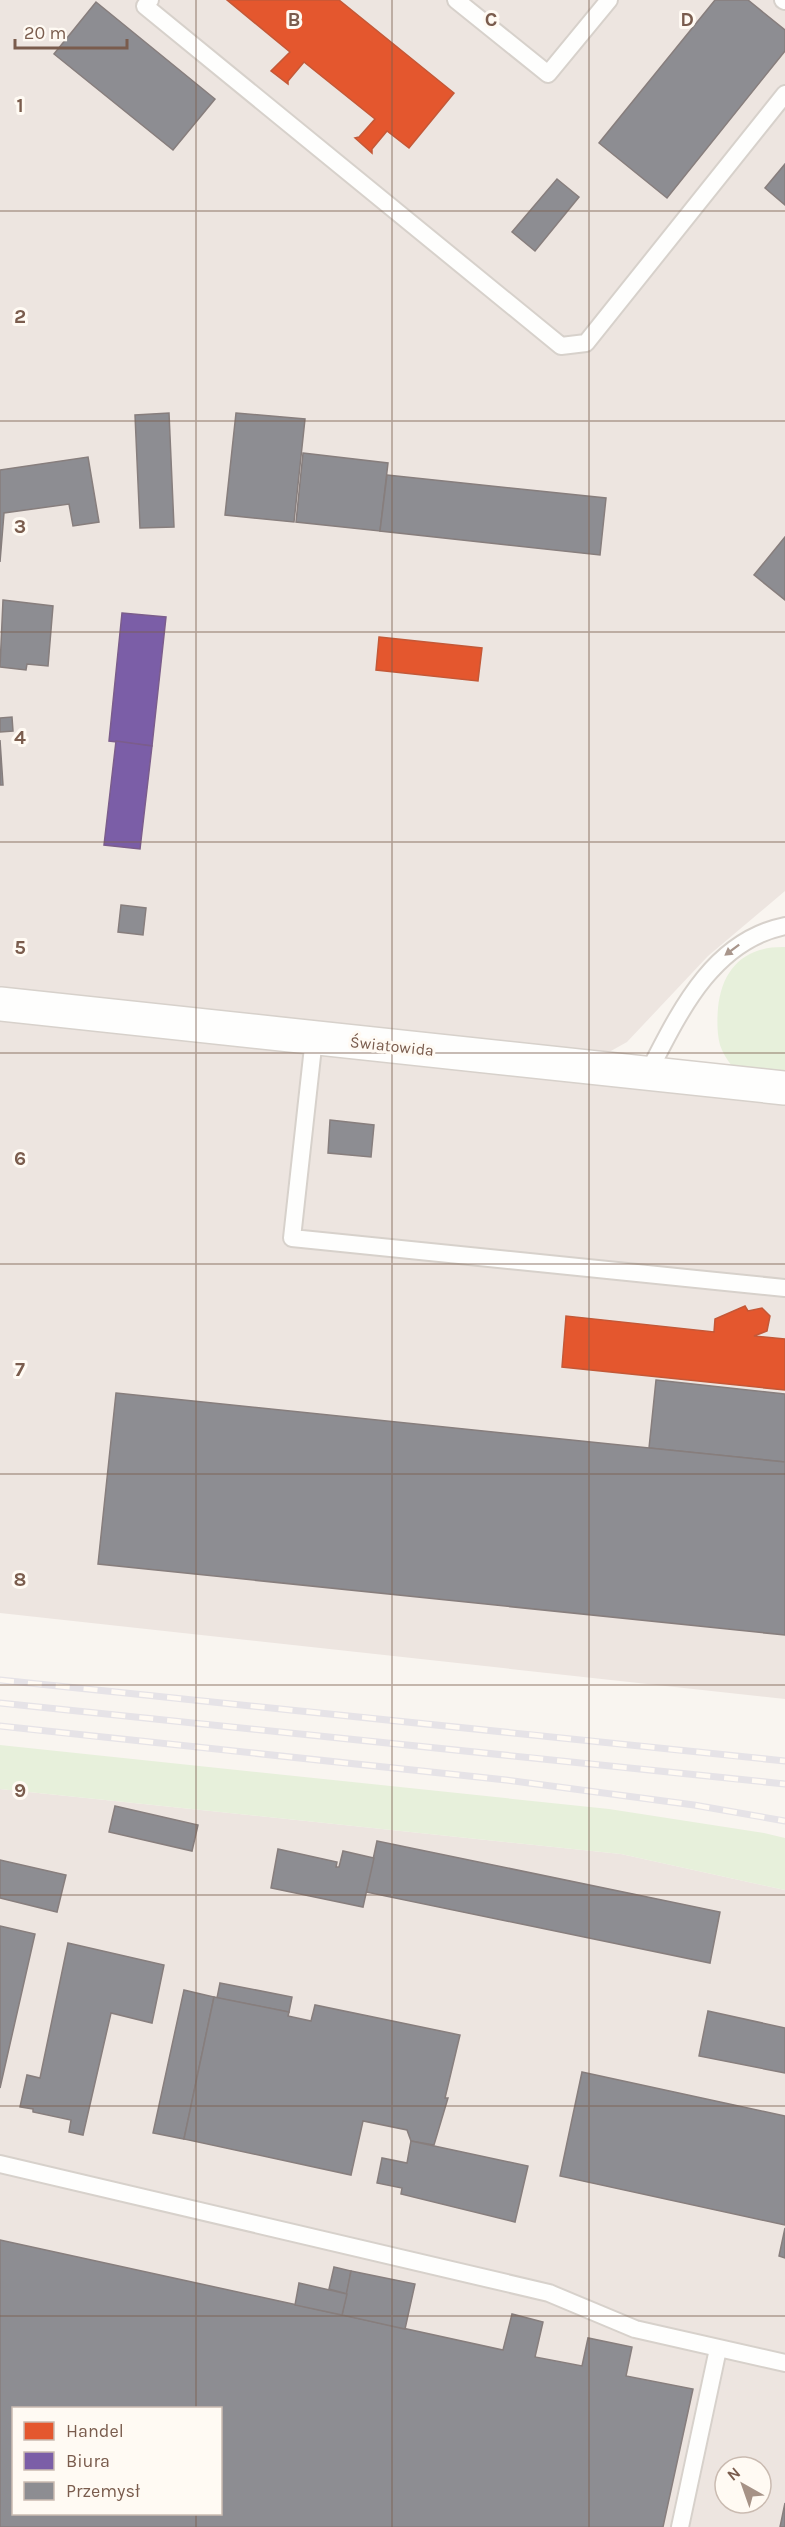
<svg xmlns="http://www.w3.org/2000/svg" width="785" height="2527" font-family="Karla,sans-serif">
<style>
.industrial{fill:#ede5e0;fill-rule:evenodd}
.green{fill:#e7f0db}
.shops{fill:#e4572e;stroke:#c45837;stroke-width:1.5}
.offices{fill:#7b5ea7;stroke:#7b5d8c;stroke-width:1.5}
.industry{fill:#8d8d92;stroke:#877e7d;stroke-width:1.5;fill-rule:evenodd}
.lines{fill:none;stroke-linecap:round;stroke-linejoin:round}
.lane-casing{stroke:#d7d1cb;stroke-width:20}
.street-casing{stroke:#d7d1cb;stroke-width:36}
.lane{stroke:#fefefd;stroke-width:16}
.street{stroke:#fefefd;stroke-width:33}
.rail-casing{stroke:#e6e3e7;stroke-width:7}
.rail{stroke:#fffaf3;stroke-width:4.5;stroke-dasharray:14;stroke-linecap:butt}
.oneway{fill:#a8958b}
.grid{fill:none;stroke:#7a5c4d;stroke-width:1.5;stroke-opacity:0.55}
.labels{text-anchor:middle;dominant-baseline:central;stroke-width:6;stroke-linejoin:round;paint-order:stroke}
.street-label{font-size:16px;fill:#7a5c4d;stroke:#fffaf3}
.grid-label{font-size:20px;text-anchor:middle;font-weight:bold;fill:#7a5c4d;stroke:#fffaf3;stroke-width:6;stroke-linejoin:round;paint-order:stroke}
</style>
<rect width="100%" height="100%" fill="#f9f5f0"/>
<g class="industrial">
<polygon points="0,0 785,0 785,891 708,956 627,1042 584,1066 785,1088 785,1699 0,1613"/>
<path d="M0 1789 621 1854 785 1890V2527H0ZM14 2408H220V2514H14ZM725 2467H761V2503H725Z"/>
</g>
<g class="green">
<path d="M785 947V1088L747 1084C737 1072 725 1060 720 1045 717 1034 717 1020 718 1008 722 969 744 946 785 947Z"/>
<polygon points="0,1745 609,1809 764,1833 785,1838 785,1890 621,1854 0,1789"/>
</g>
<g class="shops">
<polygon points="227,0 339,0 454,93 409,148 387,131 372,149 372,153 355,138 359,137 375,119 304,62 288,81 288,84 271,71 290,52"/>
<polygon points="379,637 482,648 478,681 376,670"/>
<polygon points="745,1306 748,1311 762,1308 770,1316 767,1331 754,1336 785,1339 785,1390 562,1367 566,1316 714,1332 715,1319"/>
</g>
<g class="offices">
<polygon points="122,613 166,617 152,746 109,741"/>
<polygon points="116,741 152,746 140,849 104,845"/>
</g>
<g class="industry">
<polygon points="715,0 748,0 785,30 785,51 667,198 599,143"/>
<polygon points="96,2 215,99 173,150 54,54"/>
<polygon points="785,164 785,205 765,188"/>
<polygon points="557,179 579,197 535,251 512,232"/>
<polygon points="169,413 174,527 140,528 135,415"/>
<polygon points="236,413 305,419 294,522 225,515"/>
<polygon points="303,453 388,463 380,531 296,522"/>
<polygon points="88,457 99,522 73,526 69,504 4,513 0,562 0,470"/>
<polygon points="387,475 606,498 600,555 380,531"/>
<polygon points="785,537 785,600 754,575"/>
<polygon points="3,600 53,606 48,666 27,664 26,670 0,667"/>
<polygon points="12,717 13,731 0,732 0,718"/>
<polygon points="0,740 3,785 0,785"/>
<polygon points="121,905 146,908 143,935 118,932"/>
<polygon points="330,1120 374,1125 371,1157 328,1153"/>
<polygon points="656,1380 785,1394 785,1462 649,1448"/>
<polygon points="116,1393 785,1462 785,1635 98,1564"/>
<polygon points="115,1806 198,1825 192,1851 109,1832"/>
<polygon points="377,1841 720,1912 710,1963 366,1892"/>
<polygon points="278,1849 337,1862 336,1867 339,1867 343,1851 374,1858 363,1907 271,1888"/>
<polygon points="0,1860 66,1875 57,1912 0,1898"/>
<polygon points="0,1926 35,1934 0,2088"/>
<polygon points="68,1943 164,1965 152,2023 111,2013 83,2135 69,2132 71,2120 33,2112 33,2109 20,2107 27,2075 40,2078"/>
<polygon points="220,1983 292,1997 289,2012 217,1998"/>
<polygon points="184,1990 214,1997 184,2139 153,2133"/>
<polygon points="214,1997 289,2012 288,2016 311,2021 315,2005 460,2035 445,2098 448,2098 434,2145 411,2141 407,2130 363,2121 351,2175 184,2139"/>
<polygon points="708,2011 785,2028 785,2073 699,2056"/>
<polygon points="582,2072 785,2116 785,2225 560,2176"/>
<polygon points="411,2141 528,2166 515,2222 401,2194 402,2188 377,2183 382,2158 407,2163"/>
<polygon points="785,2228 785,2258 779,2256"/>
<path d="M0 2240 503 2350 512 2314 543 2322 535 2357 582 2366 588 2338 632 2347 626 2376 693 2389 663 2527H0ZM14 2408H220V2514H14Z"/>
<polygon points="334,2267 351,2271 347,2294 329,2289"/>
<polygon points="351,2271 415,2284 405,2329 342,2315"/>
<polygon points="299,2283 347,2294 342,2315 295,2305"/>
<polygon points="785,2503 785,2527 780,2527"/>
</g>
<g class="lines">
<g class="lane-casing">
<g id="lane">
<polyline points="150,0 145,6 561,346 586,343 785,94"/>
<polyline points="456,0 548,74 609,0"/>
<polyline points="783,0 785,1"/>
<polyline points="314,1038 292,1238 785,1288"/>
<path d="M648 1073C679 1013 712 941 785 926"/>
<polyline points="0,2164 549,2293 635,2329 785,2363"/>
<polyline points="680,2527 718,2349"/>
</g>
</g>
<g class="street-casing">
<polyline id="street" points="0,1004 785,1088"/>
</g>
<use href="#lane" class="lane"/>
<use href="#street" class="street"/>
<g class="rail-casing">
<g id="rail">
<polyline points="0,1680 785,1761"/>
<polyline points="0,1703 785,1784"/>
<polyline points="0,1726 506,1780 694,1805 785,1821"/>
</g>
</g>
<use href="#rail" class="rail"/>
</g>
<defs><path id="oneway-solid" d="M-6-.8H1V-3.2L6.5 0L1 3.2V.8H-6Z" transform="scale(1.5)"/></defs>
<use class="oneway" href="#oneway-solid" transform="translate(732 950) rotate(143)"/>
<path class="grid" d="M196 0V2408M392 0V2527M589 0V2527M0 211H785M0 421H785M0 632H785M0 842H785M0 1053H785M0 1264H785M0 1474H785M0 1685H785M0 1895H785M0 2106H785M0 2316H785M196 2514V2527"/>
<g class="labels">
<g class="street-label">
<text transform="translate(392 1046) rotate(6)">Światowida</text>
</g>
</g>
<g class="grid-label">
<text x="294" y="26">B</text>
<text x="491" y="26">C</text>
<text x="687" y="26">D</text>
<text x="20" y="112">1</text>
<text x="20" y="323">2</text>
<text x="20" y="533">3</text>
<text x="20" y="744">4</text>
<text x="20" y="954">5</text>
<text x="20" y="1165">6</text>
<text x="20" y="1376">7</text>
<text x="20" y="1586">8</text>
<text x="20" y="1797">9</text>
</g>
<rect x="12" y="2407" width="210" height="108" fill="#fffaf3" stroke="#cabbb1" stroke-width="1.5"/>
<rect x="24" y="2422" width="30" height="18" fill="#e4572e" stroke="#cabbb1" stroke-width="1.5"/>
<text x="66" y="2437" font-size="18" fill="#7a5c4d">Handel</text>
<rect x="24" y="2452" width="30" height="18" fill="#7b5ea7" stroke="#cabbb1" stroke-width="1.5"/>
<text x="66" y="2467" font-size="18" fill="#7a5c4d">Biura</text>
<rect x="24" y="2482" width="30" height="18" fill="#8d8d92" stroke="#cabbb1" stroke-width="1.5"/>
<text x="66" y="2497" font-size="18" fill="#7a5c4d">Przemysł</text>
<g transform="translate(743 2485) rotate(320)"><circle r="28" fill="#fffaf3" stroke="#cabbb1" stroke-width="1.5"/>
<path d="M0-4.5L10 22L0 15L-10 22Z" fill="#a69286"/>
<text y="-9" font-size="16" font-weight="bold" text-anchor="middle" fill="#7a5c4d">N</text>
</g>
<path d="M15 39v9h112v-9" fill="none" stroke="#7a5c4d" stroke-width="3"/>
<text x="24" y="39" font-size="18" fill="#7a5c4d" stroke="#fffaf3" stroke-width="4.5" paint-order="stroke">20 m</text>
</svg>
